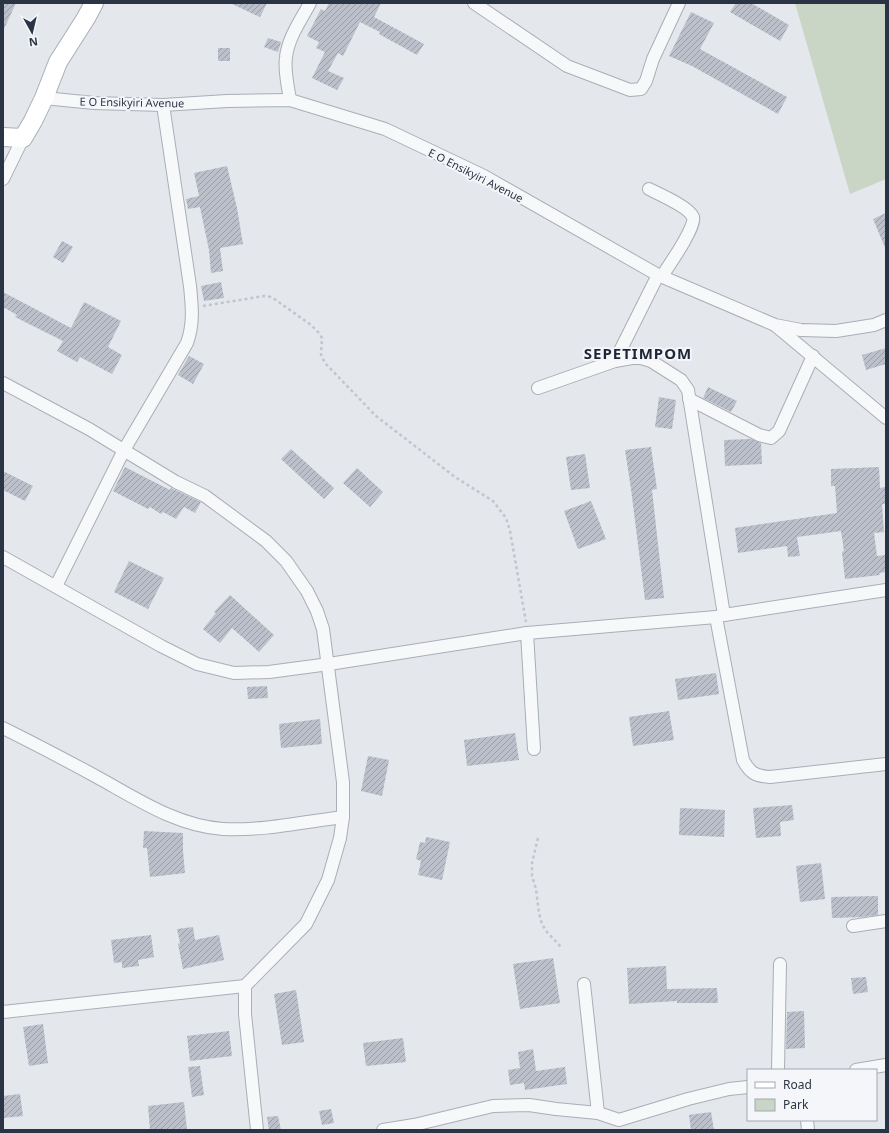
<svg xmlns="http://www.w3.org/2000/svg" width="889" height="1133" font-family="'Noto Sans',sans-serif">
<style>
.park{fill:#c9d6c5}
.building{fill:url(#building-hatch)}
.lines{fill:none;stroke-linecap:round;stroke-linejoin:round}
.street-casing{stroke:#a9aeb7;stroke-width:14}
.secondary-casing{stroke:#a9aeb7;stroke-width:20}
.path{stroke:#c2c5cb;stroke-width:2.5;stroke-dasharray:3 3;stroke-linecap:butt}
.street{stroke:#f7f8fa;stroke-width:12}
.secondary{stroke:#fff;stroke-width:18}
.labels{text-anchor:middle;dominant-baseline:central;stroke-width:4;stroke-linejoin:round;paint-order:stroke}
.street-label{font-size:11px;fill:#2b3445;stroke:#f4f6f9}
.district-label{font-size:15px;font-weight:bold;letter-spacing:1px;fill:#1d2536;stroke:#f4f6f9}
</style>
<defs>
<pattern id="building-hatch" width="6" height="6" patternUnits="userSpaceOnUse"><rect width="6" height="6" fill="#bbc0ca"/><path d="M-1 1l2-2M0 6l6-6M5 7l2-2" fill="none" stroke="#989da6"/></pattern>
</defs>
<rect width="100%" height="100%" fill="#e4e7ec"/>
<polygon class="park" points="795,3 886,3 886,179 850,194"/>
<g class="building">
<polygon points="3,3 16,3 3,31"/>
<polygon points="230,3 267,3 260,17"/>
<polygon points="329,3 381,3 374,17 424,44 417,55 379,34 380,32 360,22 343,56 338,53 328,71 344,78 337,90 312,78 325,52 316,48 319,42 307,36 321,9 325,11"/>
<polygon points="736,3 751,3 789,25 780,41 730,12"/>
<polygon points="691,12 714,23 700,49 787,97 778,114 692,66 669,56"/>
<polygon points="268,38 281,42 278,52 264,47"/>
<rect x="218" y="48" width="12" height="13"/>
<polygon points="227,166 237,208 243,244 220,248 223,271 211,273 209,250 200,207 188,209 186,199 199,196 194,173"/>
<polygon points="886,213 886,250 873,219"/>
<polygon points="62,241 73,247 63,263 53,257"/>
<polygon points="221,282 224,298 204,301 201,286"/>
<polygon points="3,292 71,328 84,302 121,321 108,347 122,355 112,374 80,357 77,362 57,351 63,341 15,317 17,315 3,307"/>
<polygon points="886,348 886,364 866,370 862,355"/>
<polygon points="189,356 204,364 193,384 178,375"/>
<polygon points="708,387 737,401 731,412 703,398"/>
<polygon points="659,397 676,400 672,429 655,427"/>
<polygon points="751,439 761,443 762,464 725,466 724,440"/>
<polygon points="651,447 657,489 652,490 664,598 645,600 631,489 625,450"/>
<polygon points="291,449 334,488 324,499 281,459"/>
<polygon points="585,454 590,488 571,490 566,457"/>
<polygon points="125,467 170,490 171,488 201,502 195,513 184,507 176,519 163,512 161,514 150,507 148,509 113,491"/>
<polygon points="879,467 880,488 885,487 886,504 882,504 884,532 874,533 877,556 886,555 886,572 879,573 880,575 845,579 842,552 844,551 841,531 797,537 800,556 788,557 787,546 738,553 735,528 837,513 835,486 831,486 831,469"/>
<polygon points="357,468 383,492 370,507 343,483"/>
<polygon points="3,471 33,486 25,501 3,490"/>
<polygon points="591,501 606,539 578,549 564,511"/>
<polygon points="129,561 164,578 148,609 114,592"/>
<polygon points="230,595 274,635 259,652 232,628 220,643 203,629 216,613 214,612"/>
<polygon points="716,673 719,694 678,700 675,679"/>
<polygon points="267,686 268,698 248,699 247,687"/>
<polygon points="669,711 674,740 633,746 629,717"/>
<polygon points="320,719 322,744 281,748 279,724"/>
<polygon points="515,733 519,760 467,766 464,740"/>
<polygon points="368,756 389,760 382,796 361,791"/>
<polygon points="792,805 794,820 780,822 781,836 756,838 753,808"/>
<polygon points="680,808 725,810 724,837 679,835"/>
<polygon points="144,831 183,833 183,851 185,873 150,877 147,848 143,848"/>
<polygon points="426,837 450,842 442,880 418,875 421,861 416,859 420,842 425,843"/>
<polygon points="821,863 825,899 800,902 796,866"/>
<polygon points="878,896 878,915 862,917 832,918 831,897"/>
<polygon points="193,927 195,940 219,935 224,960 183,969 178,944 180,943 177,929"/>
<polygon points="151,935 154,957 138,960 139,966 122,968 122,962 114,963 111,940"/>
<polygon points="553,958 560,1003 520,1009 513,964"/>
<polygon points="666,966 667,989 717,988 718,1003 677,1003 677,1001 629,1004 627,968"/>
<polygon points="866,977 868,992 853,994 851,978"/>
<polygon points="296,990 304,1042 282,1045 274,994"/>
<polygon points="804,1011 805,1048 786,1049 787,1012"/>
<polygon points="43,1024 48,1063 29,1066 23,1027"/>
<polygon points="229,1031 232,1056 190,1061 187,1036"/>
<polygon points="403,1038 406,1062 366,1066 363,1043"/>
<polygon points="533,1049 536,1071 565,1067 567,1084 525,1090 524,1083 510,1085 508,1070 520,1068 518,1052"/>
<polygon points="200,1066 204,1095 192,1097 188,1067"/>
<polygon points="20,1094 23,1116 3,1118 3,1096"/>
<polygon points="184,1102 187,1130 150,1130 148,1106"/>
<polygon points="331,1109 334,1123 322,1125 319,1111"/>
<polygon points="711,1112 714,1130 691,1130 689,1115"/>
<polygon points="278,1116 281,1130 269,1130 267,1117"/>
</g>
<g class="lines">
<g class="street-casing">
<g id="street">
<polyline points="474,3 567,66 630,90 641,89 646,81 653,59 679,3"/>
<polyline points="44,98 94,103 163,105 227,101 290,100 385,129 484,176 658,275 775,325 801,330 836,331 874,325 886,320"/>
<path d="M290 100C288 86 284 71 286 57 288 38 301 20 310 3"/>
<polyline points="3,179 23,138"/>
<path d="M649 189C659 194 689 207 693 217 697 225 668 267 662 276"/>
<polyline points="776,326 886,418"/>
<polyline points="615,361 658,275"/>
<polyline points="3,383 89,429 176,482 205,496 266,541 286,561 307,591 317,611 323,629 343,782 343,817 340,838 328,880 306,924 245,986 245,1014 257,1130"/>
<polyline points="538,388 615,361 632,358 641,358 651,361 681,380 688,390 724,615"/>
<polyline points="689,399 759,435 771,438 779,431 813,356"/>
<polyline points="3,557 161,646 197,664 234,673 269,672 329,664 527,633 716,617 724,615 886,590"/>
<path d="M56 586 124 450 187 343C194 324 192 306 190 286L163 105"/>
<path d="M716 617 743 760C750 773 755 776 770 777L886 764"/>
<polyline points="527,633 534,749"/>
<path d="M3 728C35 744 66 760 97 777 137 799 177 826 223 829 262 831 304 822 343 817"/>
<polyline points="853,926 886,921"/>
<polyline points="584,984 598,1113"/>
<polyline points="3,1012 245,986"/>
<polyline points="778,1070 780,964"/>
<polyline points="856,1070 886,1065"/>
<polyline points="807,1120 808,1130"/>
<polyline points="383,1130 414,1125 493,1106 529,1105 556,1109 598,1113 619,1120 688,1099 729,1089 748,1087"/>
</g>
</g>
<g class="secondary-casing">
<polyline id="secondary" points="3,137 23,138 33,121 44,98 58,62 86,18 94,3"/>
</g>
<g class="path">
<polyline points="203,306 264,296 271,297 276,300 311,325 319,333 322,338 321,355 325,363 376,416 455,477 493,501 506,518 510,531 526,622"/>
<polyline points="538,838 532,863 532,876 536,889 539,913 542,924 546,931 562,948"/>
</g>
<use href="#street" class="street"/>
<use href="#secondary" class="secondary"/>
</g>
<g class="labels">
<g class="street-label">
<text transform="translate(132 102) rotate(1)">E O Ensikyiri Avenue</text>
<text transform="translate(476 175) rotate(27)">E O Ensikyiri Avenue</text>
</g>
<g class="district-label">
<text x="638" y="353">SEPETIMPOM</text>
</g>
</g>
<rect width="889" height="1133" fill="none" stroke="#2b3445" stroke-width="8"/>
<rect x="747" y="1069" width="130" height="52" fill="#f4f6f9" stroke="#a4a8b1"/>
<rect x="755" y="1082" width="20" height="6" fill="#ffffff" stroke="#a4a8b1"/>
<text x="783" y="1089" font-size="12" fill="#2b3445">Road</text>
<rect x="755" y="1099" width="20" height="12" fill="#c9d6c5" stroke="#a4a8b1"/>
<text x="783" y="1109" font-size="12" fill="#2b3445">Park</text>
<g transform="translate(32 32) rotate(172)" stroke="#f4f6f9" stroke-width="3" paint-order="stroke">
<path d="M0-3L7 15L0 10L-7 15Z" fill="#2b3445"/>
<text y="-6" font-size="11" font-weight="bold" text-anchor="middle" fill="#2b3445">N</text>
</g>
</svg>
